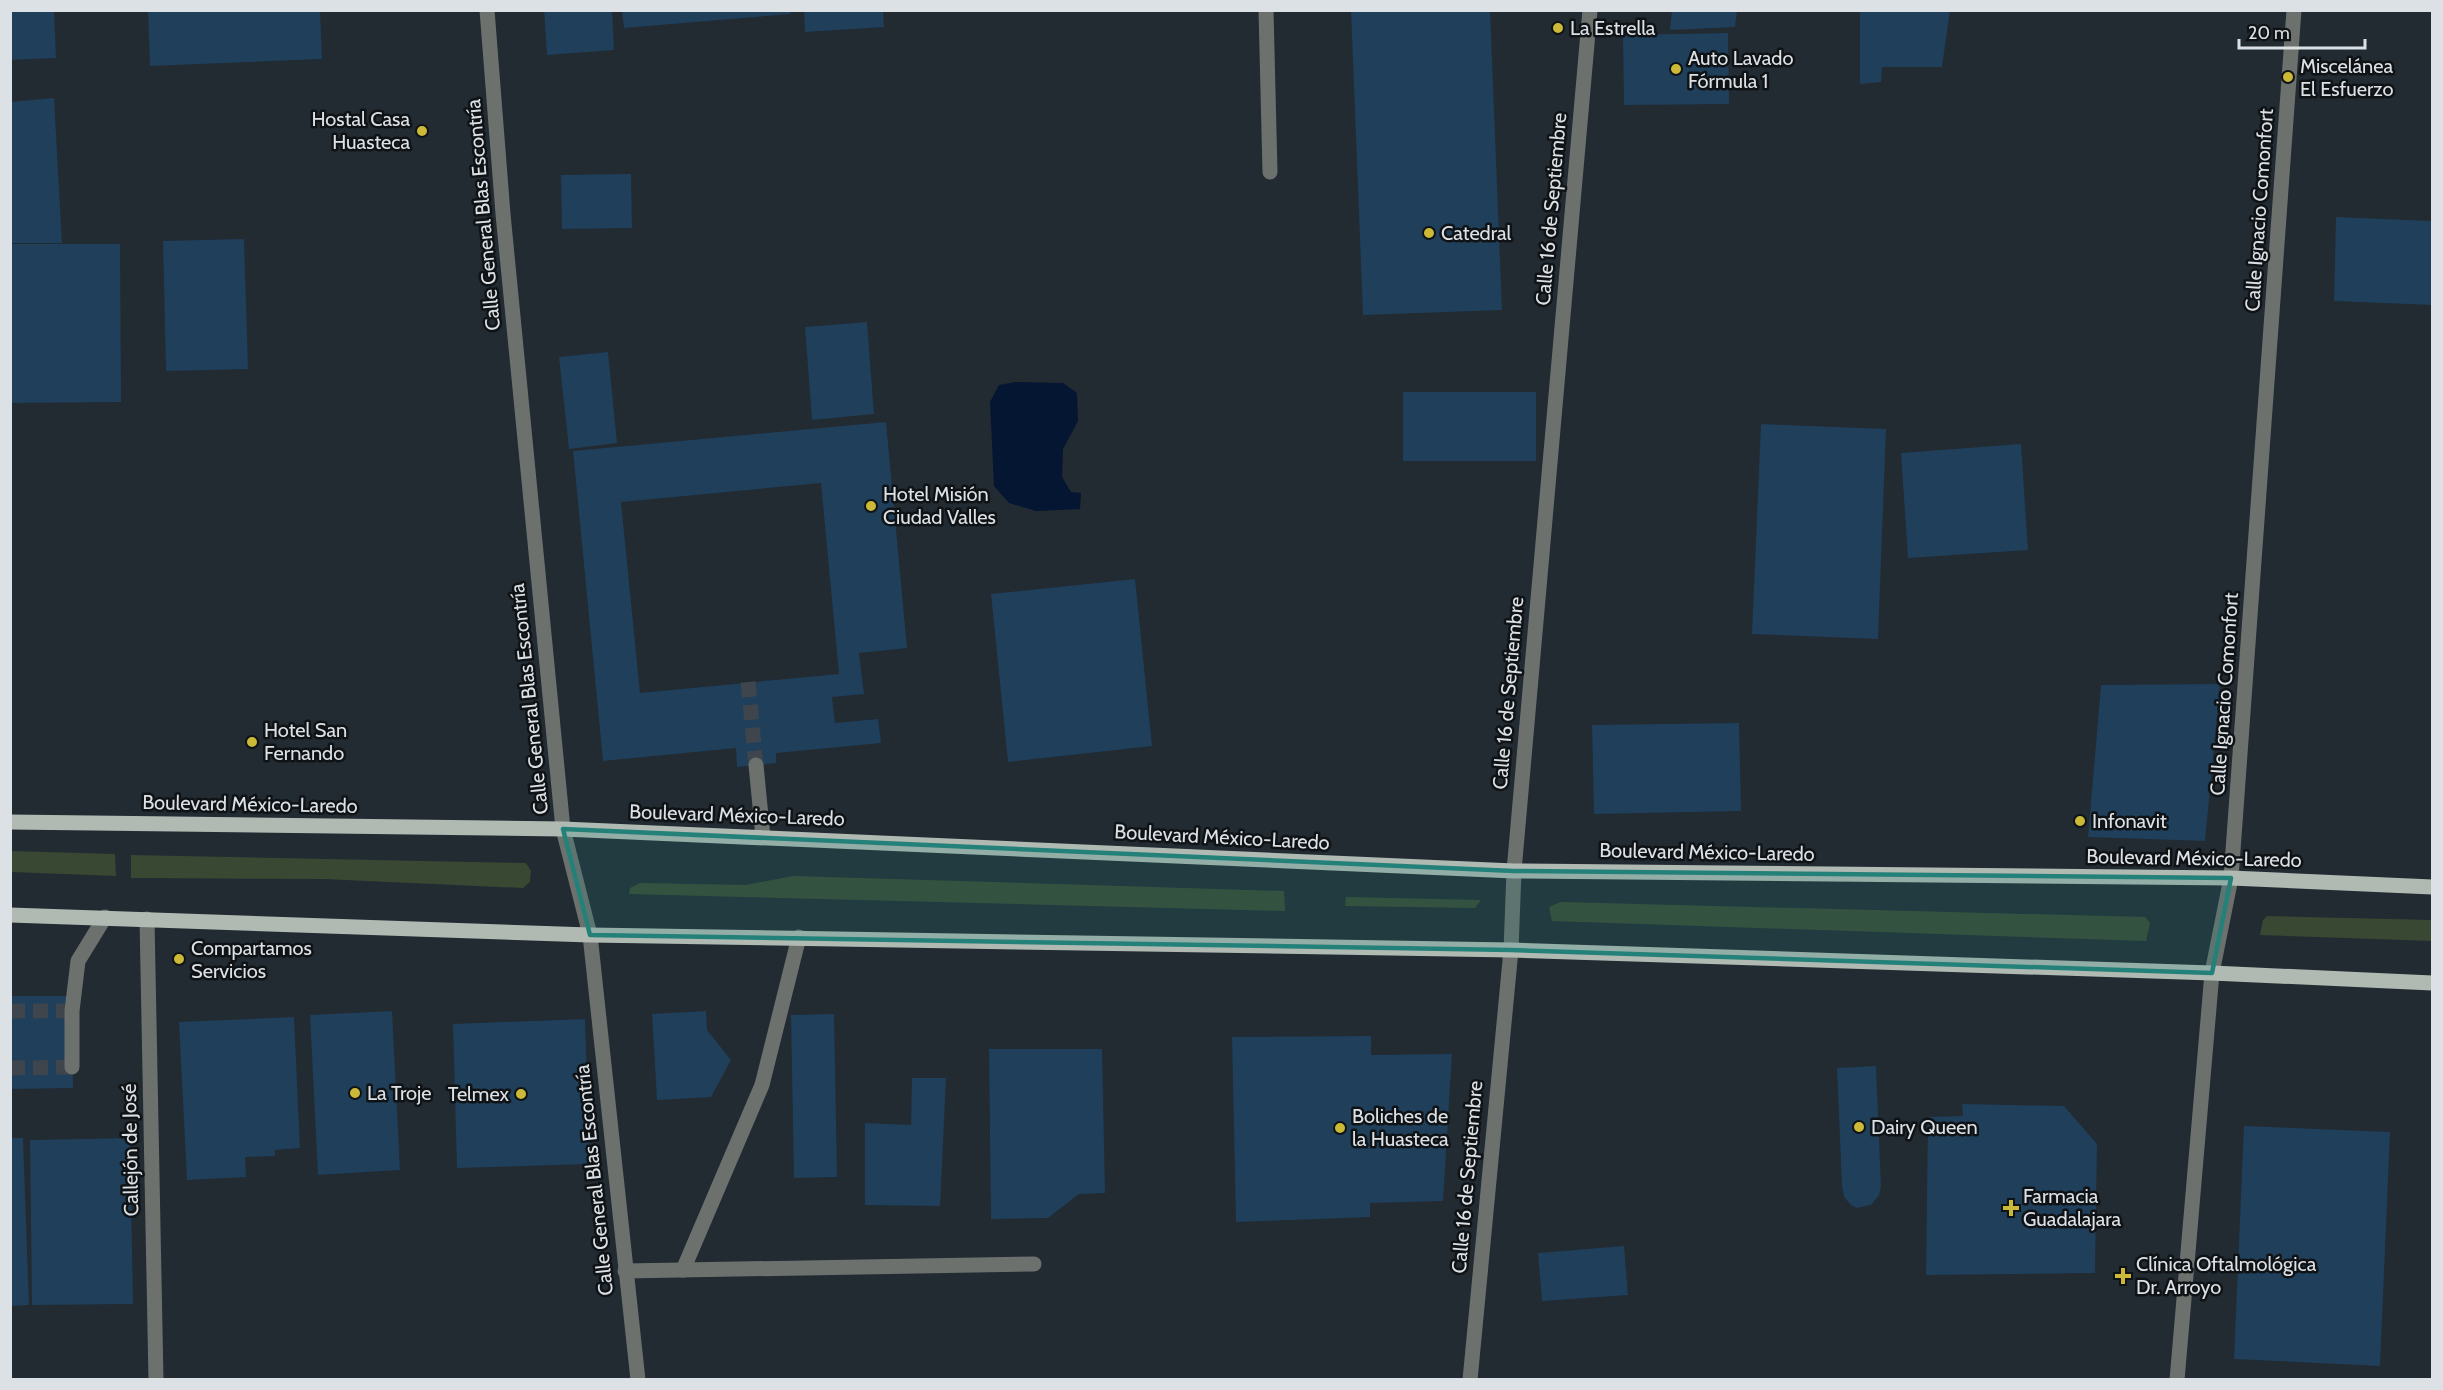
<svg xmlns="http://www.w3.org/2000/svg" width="2443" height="1390" font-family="Cabin,sans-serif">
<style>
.green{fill:#384833}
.water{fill:#051632}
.building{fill:#1f3f5a;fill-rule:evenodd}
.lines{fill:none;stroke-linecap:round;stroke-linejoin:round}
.minor-tunnel{stroke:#3e454d;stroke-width:15;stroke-dasharray:15 8;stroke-linecap:butt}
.minor{stroke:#6c716e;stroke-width:15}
.major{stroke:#b0bab3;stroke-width:15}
.marked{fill:#24817a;fill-opacity:0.2;stroke:#24817a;stroke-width:4.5;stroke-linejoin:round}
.poi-dot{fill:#cdb938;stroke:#0f1316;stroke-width:2}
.labels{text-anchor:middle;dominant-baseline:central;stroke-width:5;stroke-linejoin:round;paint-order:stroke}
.poi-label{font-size:20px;fill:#dce1e6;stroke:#0f1316;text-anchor:start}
.street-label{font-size:20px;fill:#dce1e6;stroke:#0f1316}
</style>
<rect width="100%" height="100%" fill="#222a32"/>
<g class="green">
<polygon points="11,851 115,854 116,876 11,872"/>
<polygon points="131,855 526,863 531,871 530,882 523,888 323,879 131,878"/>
<polygon points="793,876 1284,891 1285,911 629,894 630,888 640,883 746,885"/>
<polygon points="1346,897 1481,900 1475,908 1345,906"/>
<polygon points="1561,902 2145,917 2150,923 2146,941 1552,921 1549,907"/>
<polygon points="2267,916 2432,920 2432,941 2260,935 2263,920"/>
</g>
<polygon class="water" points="1016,382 1063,383 1077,393 1078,421 1063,449 1062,477 1071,492 1081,493 1080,509 1036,511 1009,503 994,486 990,402 999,385"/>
<g class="building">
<polygon points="10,10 54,10 56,58 10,60"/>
<polygon points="148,10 320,10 322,59 150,66"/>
<polygon points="544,10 612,10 614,50 547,55"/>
<polygon points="622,10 790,10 790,14 624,28"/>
<polygon points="804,10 883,10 884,27 805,32"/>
<polygon points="1351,10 1490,10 1502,310 1363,315"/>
<polygon points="1672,10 1737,10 1735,27 1670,30"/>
<polygon points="1860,10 1950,10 1942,67 1882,67 1881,82 1860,84"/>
<polygon points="1728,33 1729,104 1624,105 1623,35"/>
<polygon points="54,98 62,243 10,243 10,102"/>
<polygon points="631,174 632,228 562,229 561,175"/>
<polygon points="2336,217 2432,221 2432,305 2334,301"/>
<polygon points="244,239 248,369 166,371 163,241"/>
<polygon points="10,244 120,244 121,402 10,403"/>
<polygon points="867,322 874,414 812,420 805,327"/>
<polygon points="608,352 617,443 569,449 559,357"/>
<rect x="1403" y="392" width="133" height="69"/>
<path d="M886 422 907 648 859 653 864 694 832 697 835 723 878 719 881 743 776 753V763L737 767 736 748 603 761 573 451ZM821 483 839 674 640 693 621 502Z"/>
<polygon points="1761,424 1886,429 1878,639 1752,634"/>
<polygon points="2021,444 2028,550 1908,558 1901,453"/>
<polygon points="1135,579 1152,746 1008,762 991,594"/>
<polygon points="2220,684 2205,841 2088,837 2101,685"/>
<polygon points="1739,723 1741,811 1594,814 1592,725"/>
<polygon points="10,996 72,996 73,1088 10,1089"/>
<polygon points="392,1011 400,1170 318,1175 310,1015"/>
<polygon points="706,1011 707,1030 731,1060 711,1097 657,1100 652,1014"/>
<polygon points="834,1014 837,1177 794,1178 791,1015"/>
<polygon points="294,1017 300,1148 275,1150 275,1156 245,1157 246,1177 187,1180 179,1022"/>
<polygon points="585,1019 590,1164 457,1168 453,1024"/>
<polygon points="1371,1036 1371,1055 1452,1054 1443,1201 1370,1203 1370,1217 1236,1222 1232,1037"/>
<polygon points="989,1049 1102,1049 1105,1193 1079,1194 1048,1218 991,1219"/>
<polygon points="1876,1066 1881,1187 1879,1195 1871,1205 1857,1208 1851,1205 1844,1197 1842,1186 1837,1068"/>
<polygon points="912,1078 946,1078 940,1206 865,1205 865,1123 911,1125"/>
<polygon points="1962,1104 2064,1106 2097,1144 2095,1273 1926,1275 1928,1117 1963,1116"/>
<polygon points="2244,1126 2390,1132 2380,1366 2234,1359"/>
<polygon points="10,1138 23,1138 29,1305 10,1306"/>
<polygon points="130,1138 133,1304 32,1305 30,1140"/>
<polygon points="1624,1246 1628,1295 1542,1301 1538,1253"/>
</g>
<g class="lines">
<g class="minor-tunnel">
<polyline points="748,682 756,765"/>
<polyline points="10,1011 72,1011"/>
<polyline points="10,1068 72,1067"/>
</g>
<g class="minor">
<polyline points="487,10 503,214 563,829 590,935 638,1380"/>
<polyline points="1266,10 1270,172"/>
<polyline points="756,765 763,837"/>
<polyline points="147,919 156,1380"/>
<polyline points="72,1067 72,1011 78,961 105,917"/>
<polyline points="683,1270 762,1085 799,937"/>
<polyline points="625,1271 1034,1264"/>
<polyline points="1470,1380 1511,950 1514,871 1590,10"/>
<polyline points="2177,1380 2212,973 2231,878 2294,10"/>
</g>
<g class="major">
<polyline points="10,822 563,829 1514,871 2231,878 2432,887"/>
<polyline points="10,915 590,935 1511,950 2212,973 2432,983"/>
</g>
</g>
<path class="marked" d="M563 829 1514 871 2231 878 2212 973 1511 950 590 935Z"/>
<g class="poi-dot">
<circle cx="1558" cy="28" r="6"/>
<circle cx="1676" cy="69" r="6"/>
<circle cx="2288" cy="77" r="6"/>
<circle cx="422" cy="131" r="6"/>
<circle cx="1429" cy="233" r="6"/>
<circle cx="871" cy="506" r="6"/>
<circle cx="252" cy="742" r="6"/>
<circle cx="2080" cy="821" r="6"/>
<circle cx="179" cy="959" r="6"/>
<circle cx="355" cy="1093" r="6"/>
<circle cx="521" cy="1094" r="6"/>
<circle cx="1859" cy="1127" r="6"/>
<circle cx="1340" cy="1128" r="6"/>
<path d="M2008 1199h6v6h6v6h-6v6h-6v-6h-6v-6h6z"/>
<path d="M2120 1267h6v6h6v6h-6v6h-6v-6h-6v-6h6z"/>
</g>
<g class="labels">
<g class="poi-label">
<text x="1570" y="28">La Estrella</text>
<text x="1688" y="58">Auto Lavado<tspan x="1688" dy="23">Fórmula 1</tspan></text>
<text x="2300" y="66">Miscelánea<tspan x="2300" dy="23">El Esfuerzo</tspan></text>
<text x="410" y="119" text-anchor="end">Hostal Casa<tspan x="410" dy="23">Huasteca</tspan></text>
<text x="1441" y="233">Catedral</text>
<text x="883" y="494">Hotel Misión<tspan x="883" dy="23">Ciudad Valles</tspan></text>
<text x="264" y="730">Hotel San<tspan x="264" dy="23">Fernando</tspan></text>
<text x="2092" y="821">Infonavit</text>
<text x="191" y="948">Compartamos<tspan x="191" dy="23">Servicios</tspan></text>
<text x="367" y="1093">La Troje</text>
<text x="509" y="1094" text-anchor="end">Telmex</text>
<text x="1352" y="1116">Boliches de<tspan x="1352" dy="23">la Huasteca</tspan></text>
<text x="1871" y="1127">Dairy Queen</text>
<text x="2023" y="1196">Farmacia<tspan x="2023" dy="23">Guadalajara</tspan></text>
<text x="2136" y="1264">Clínica Oftalmológica<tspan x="2136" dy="23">Dr. Arroyo</tspan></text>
</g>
<g class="street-label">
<text transform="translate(1551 209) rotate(-85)">Calle 16 de Septiembre</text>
<text transform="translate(2259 210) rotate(-86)">Calle Ignacio Comonfort</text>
<text transform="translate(483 215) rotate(-95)">Calle General Blas Escontría</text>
<text transform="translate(1508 693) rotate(-85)">Calle 16 de Septiembre</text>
<text transform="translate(2224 694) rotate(-86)">Calle Ignacio Comonfort</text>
<text transform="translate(529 699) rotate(-96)">Calle General Blas Escontría</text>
<text transform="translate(250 804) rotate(1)">Boulevard México-Laredo</text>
<text transform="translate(737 815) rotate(2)">Boulevard México-Laredo</text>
<text transform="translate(1222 837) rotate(3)">Boulevard México-Laredo</text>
<text transform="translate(1707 852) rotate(1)">Boulevard México-Laredo</text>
<text transform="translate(2194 858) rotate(1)">Boulevard México-Laredo</text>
<text transform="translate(130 1150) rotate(-91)">Callejón de José</text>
<text transform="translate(1467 1177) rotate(-85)">Calle 16 de Septiembre</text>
<text transform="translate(594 1180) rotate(-96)">Calle General Blas Escontría</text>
</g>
</g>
<rect width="2443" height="1390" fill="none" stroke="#dce1e6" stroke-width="24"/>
<path d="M2239 39v9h126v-9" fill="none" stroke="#dce1e6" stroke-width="3"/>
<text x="2248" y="39" font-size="18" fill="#dce1e6" stroke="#0f1316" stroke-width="4.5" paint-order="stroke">20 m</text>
</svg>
